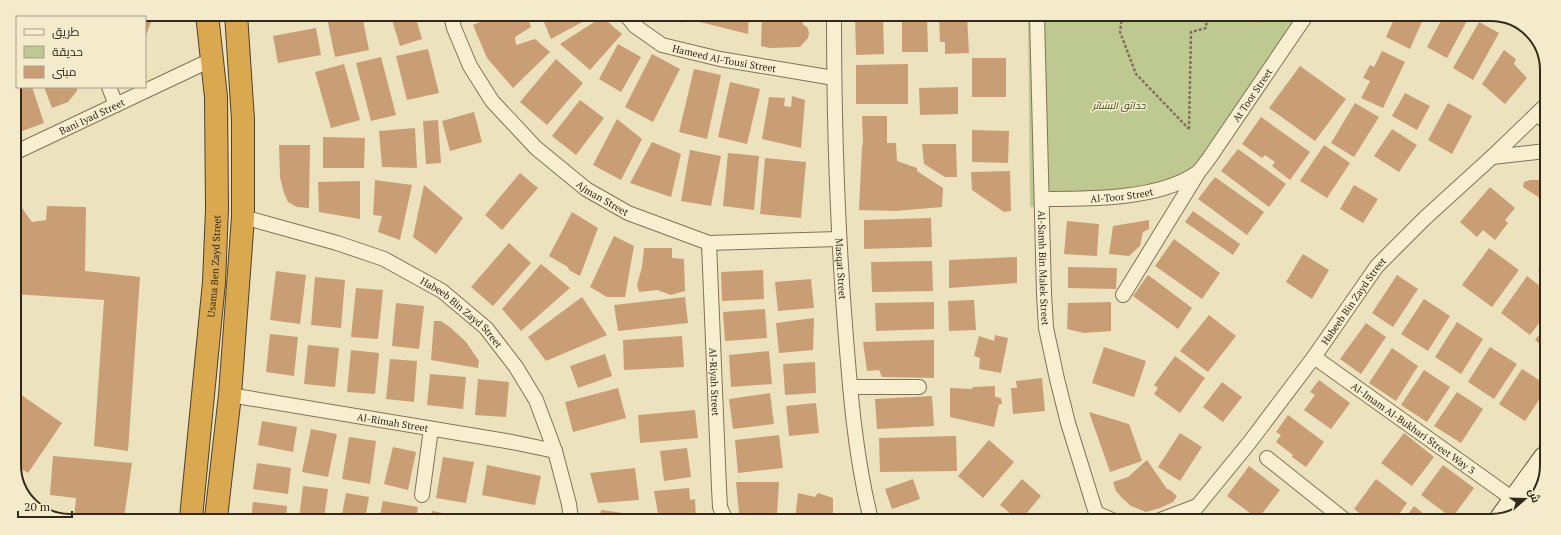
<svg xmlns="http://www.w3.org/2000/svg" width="1561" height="535" font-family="'PT Serif',Cairo,serif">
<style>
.green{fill:#bec992}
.building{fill:#c99e74}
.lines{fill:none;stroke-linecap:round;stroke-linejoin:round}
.street-casing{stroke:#837257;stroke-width:16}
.secondary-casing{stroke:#65533b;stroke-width:22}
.highway-casing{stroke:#50402c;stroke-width:24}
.path{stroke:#837257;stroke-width:2.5;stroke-dasharray:3 2;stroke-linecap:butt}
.street{stroke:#f7efd0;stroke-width:14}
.secondary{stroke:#f7efd0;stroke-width:20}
.highway{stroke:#daa84f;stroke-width:22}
.labels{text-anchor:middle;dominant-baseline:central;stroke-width:3;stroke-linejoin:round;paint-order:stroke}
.street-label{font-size:10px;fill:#33291b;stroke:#f4ebcd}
.park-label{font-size:10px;font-style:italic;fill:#404e23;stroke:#f4ebcd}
.rim{fill:none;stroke:#33291b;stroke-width:2}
</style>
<rect width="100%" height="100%" fill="#ece2be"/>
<polygon class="green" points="1028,16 1304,17 1194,174 1121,199 1030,207"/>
<g class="building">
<polygon points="108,14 154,14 145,38 145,17 109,17"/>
<polygon points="268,14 280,14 280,15 268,17"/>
<polygon points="345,15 362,15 369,50 335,57 327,18"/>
<polygon points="411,15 415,15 422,39 400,46 392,20"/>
<polygon points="496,15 527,15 531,27 515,37 516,45 535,39 550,52 513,88 487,58 473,25"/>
<polygon points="541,15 595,15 551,39"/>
<polygon points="670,15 683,15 683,23"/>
<polygon points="696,15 749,15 748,34 696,21"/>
<polygon points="762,15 802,15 803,25 807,27 809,32 808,38 800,47 770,48 761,46"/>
<polygon points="855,16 883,16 884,54 856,55"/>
<polygon points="902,16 927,16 928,52 902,52"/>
<polygon points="939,16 967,16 969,53 945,54 945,42 940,42"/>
<polygon points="1252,16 1265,16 1260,23"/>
<polygon points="602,17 622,34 590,70 560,44"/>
<polygon points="1395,17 1424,17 1410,49 1386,37"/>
<polygon points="1443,17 1469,17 1447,58 1427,47"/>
<polygon points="1479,22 1499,33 1473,80 1453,68"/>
<polygon points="316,28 321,55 278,63 273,36"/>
<polygon points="618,44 641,57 621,92 599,79"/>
<polygon points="428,49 439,93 407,100 396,56"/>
<polygon points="1504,50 1516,59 1514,64 1527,78 1505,104 1482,84"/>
<polygon points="1382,51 1405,62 1383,108 1361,98 1370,81 1363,78 1370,65 1374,67"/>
<polygon points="652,54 680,69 653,122 625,107"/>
<polygon points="381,57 396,115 371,121 356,63"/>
<rect x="972" y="58" width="34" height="39"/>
<polygon points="556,59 583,83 547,125 520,102"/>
<polygon points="344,64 360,120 331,128 315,72"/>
<polygon points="908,64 908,104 856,104 856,65"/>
<polygon points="1300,66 1346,99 1315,141 1269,108"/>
<polygon points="694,69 721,75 707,139 679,132"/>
<polygon points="17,71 17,87 32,87 44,123 14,134 14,72"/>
<polygon points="730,82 760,89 747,144 718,137"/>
<polygon points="44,87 77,87 77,91 68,102 52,108"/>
<polygon points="958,87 958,114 920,115 919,88"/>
<polygon points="1405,93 1430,106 1417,130 1392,116"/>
<polygon points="792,96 805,100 801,148 762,139 769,97 785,98 784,106 791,107"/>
<polygon points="580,100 604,118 576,155 552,136"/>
<polygon points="1355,103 1379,117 1354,157 1331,143"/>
<polygon points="1448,103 1472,116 1452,154 1428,140"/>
<polygon points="474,112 482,142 450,151 442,121"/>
<polygon points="862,116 887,116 887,143 896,143 897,161 917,168 917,171 943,188 942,207 896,211 859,210 862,147 863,143"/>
<polygon points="1261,117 1310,152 1290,180 1272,166 1275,162 1265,155 1262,158 1242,144"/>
<polygon points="617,119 642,139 621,180 593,165"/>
<polygon points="438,120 441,163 426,164 423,121"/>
<polygon points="415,128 417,168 382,167 379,131"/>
<polygon points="1392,129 1417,145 1399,172 1374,156"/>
<polygon points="972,130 1009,131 1008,163 972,162"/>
<polygon points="323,137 365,138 364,168 323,168"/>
<polygon points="652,142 681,154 671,197 630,183"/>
<polygon points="922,144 956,144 957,177 945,177 924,164"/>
<polygon points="279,145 310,145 309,208 297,207 293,205 288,202 284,193 280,177"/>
<polygon points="1324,145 1350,163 1327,198 1300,181"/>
<polygon points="1238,149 1286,184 1269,207 1221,171"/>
<polygon points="690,150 721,156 711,206 681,201"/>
<polygon points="728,153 759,156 754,210 723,206"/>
<polygon points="765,158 806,162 801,218 760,214"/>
<polygon points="1010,171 1011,211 1004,212 972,190 971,172"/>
<polygon points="520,173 538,188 502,230 485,215"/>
<polygon points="1215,177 1264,212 1247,235 1198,199"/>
<polygon points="375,180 412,185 400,240 378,232 382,216 373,215"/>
<polygon points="1530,180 1546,180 1546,202 1523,187 1524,182"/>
<polygon points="360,181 360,219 319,212 318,182"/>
<polygon points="424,185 463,218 436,254 413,237"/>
<polygon points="1354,185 1378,199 1363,223 1340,209"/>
<polygon points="1490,187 1515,208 1505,220 1508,223 1495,240 1483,230 1477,237 1460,222"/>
<polygon points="14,197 32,222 46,220 47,206 86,207 85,271 140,277 128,451 94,446 104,300 14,294"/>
<polygon points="1193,211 1240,244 1233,255 1185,222"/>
<polygon points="572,212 598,228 580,276 569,270 568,267 549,256"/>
<polygon points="931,218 932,247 864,249 864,220"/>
<polygon points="1149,220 1149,229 1143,232 1140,246 1129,256 1109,254 1113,226"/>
<polygon points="1067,221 1099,224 1097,256 1064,254"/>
<polygon points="614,236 634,246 625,297 607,297 590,287"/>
<polygon points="1174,239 1220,273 1202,299 1155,266"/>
<polygon points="509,243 531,263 493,306 471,287"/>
<polygon points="644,248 672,248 672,258 684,259 685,291 671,295 657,290 639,292 637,285 642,267"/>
<polygon points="1489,248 1519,270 1492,307 1462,285"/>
<polygon points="1303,254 1329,270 1312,299 1286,282"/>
<polygon points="1017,257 1017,283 949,288 949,260"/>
<polygon points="1546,259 1545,275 1538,270"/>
<polygon points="932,261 933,291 872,292 871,262"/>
<polygon points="541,264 570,288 521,331 502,309"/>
<polygon points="1068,267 1117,268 1116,289 1068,288"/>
<polygon points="763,270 764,299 722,301 721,272"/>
<polygon points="276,271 306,275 300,324 270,320"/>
<polygon points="1148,275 1192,308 1178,329 1133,296"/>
<polygon points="1397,275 1418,289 1393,327 1372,313"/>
<polygon points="1527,276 1545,290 1545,315 1530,335 1501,313"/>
<polygon points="315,277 345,280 341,328 311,325"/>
<polygon points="811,279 814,308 778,311 775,282"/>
<polygon points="356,288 383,290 378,339 351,337"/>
<polygon points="582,297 607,335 546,361 528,337"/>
<polygon points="685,297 688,323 618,331 614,305"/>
<polygon points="1424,299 1450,316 1428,351 1401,334"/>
<polygon points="974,300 976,330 949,331 948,301"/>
<polygon points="934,302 934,329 876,331 875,303"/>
<polygon points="1111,302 1111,331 1084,333 1067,329 1068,303"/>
<polygon points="396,303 424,306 419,349 392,346"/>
<polygon points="765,309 767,338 725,341 723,312"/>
<polygon points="1209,315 1236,336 1208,372 1180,351"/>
<polygon points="814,318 813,350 779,353 776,323"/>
<polygon points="434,321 441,321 451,328 466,342 479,361 478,368 431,360"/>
<polygon points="1457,322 1483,339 1461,374 1435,357"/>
<polygon points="1366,323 1386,337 1361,374 1340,359"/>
<polygon points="1545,327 1545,348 1535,340"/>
<polygon points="270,334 298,337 294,376 266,372"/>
<polygon points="995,335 1008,338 1001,373 979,369 980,358 974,356 979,336 994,341"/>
<polygon points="682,336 684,367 624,370 623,340"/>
<polygon points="934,340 934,378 882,377 879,370 867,371 863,342"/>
<polygon points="308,345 339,348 335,387 304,384"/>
<polygon points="1104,347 1146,361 1134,397 1092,383"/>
<polygon points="1490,347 1517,364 1494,399 1468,382"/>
<polygon points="1392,348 1418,366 1396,401 1369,383"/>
<polygon points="351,350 379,353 375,394 347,392"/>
<polygon points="769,351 772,384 731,387 729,355"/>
<polygon points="605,354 612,376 578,388 570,366"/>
<polygon points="1175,356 1205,378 1180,413 1154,394 1158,388 1154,385"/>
<polygon points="390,359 417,361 414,402 386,399"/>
<polygon points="815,362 816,393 785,395 783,364"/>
<polygon points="1522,369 1545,384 1545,391 1525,421 1499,404"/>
<polygon points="1424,370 1450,387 1427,422 1401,405"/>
<polygon points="430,374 466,377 463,409 427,405"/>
<polygon points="1042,378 1045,411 1013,414 1011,388 1017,388 1016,381"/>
<polygon points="478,379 509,382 506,417 475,415"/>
<polygon points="1319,380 1350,403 1331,429 1304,410 1315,395 1310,392"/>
<polygon points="1222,382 1242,397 1223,422 1203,407"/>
<polygon points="995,386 995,397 1001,398 1002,404 999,404 994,427 950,417 950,388 972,389 973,387"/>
<polygon points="618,388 626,418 573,432 565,402"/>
<polygon points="14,390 62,423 28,473 14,464"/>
<polygon points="1457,392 1483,409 1461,443 1434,426"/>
<polygon points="770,393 774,424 733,429 729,399"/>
<polygon points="932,396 934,426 877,429 875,399"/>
<polygon points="816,403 819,433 789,436 786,406"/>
<polygon points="695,410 698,438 640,443 638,415"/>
<polygon points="1089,412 1129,424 1142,461 1110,472"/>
<polygon points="1288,415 1324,442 1306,467 1292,457 1293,455 1276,442 1281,435 1276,432"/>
<polygon points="262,421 297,427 293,452 258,445"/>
<polygon points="311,429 337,434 328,477 302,472"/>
<polygon points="1180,433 1202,447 1180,481 1158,467"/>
<polygon points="1404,433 1434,457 1412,486 1381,463"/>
<polygon points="779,435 783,468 738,473 735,440"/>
<polygon points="956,436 957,471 880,472 879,438"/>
<polygon points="349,437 376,441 370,484 342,479"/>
<polygon points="989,440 1014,462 983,498 958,476"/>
<polygon points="393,447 416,452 408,490 384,484"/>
<polygon points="687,448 691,477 664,481 660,451"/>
<polygon points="53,456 132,463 124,518 74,518 76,498 50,495"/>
<polygon points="443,457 474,462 466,503 436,498"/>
<polygon points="1147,460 1167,489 1170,490 1177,496 1173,502 1160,508 1146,512 1131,506 1122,498 1116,491 1113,482 1128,477"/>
<polygon points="257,463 291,468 288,494 253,489"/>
<polygon points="487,465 541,476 535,505 482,495"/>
<polygon points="1443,465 1474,488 1452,518 1421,495"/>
<polygon points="1249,466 1280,490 1258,519 1227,496"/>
<polygon points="635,468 639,500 598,503 590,473"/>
<polygon points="913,479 920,499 892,509 885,489"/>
<polygon points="1022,479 1041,496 1021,520 1018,520 1000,505"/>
<polygon points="1376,479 1407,503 1394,521 1370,521 1354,509"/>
<polygon points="736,482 779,482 777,515 759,515 739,513"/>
<polygon points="303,486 328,489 324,519 299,519"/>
<polygon points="689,488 690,500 695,499 696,519 659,519 654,491"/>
<polygon points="346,493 369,497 365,519 341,519"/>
<polygon points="798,493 815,497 818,493 833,498 833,513 838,515 837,520 795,520"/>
<polygon points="383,501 418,507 416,519 379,519"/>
<polygon points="253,502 287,506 286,519 251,518"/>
<polygon points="1414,506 1433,521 1403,521"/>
<polygon points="601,510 652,517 652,519 600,519"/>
<polygon points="432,511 464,517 464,519 431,519"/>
<polygon points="518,514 540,518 540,519 518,519"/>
</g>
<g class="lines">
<g class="street-casing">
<g id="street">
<polyline points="84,14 85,17"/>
<path id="s1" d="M451 15 454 28 470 66 492 101 536 148 586 189 628 213 709 243 838 239"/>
<path id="s2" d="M626 15 635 26 662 45 720 59 834 78"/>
<path id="s3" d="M834 16C834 119 837 222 845 325 850 390 855 456 871 520"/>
<path id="s4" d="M1037 16 1044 294 1046 328 1057 379 1068 423 1096 513 1097 520"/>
<polyline points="109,87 116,105"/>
<polyline points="1539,113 1546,123"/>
<path id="s5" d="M14 153 213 59"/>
<polyline points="1492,157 1546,151"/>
<path id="s6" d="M1042 199C1088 199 1158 200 1197 173 1202 169 1206 162 1210 157L1305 17"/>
<path id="s7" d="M243 217 337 243 384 259 442 291 486 328 516 367 536 400 555 451 569 504 571 519"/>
<path id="s8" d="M709 243 719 488 720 507 725 519"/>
<polyline points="1123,295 1198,173"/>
<path id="s9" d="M1314 357 1513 499"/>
<polyline points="850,387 919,387"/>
<path id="s10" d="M230 395 512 442 555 451"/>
<polyline points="1267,458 1346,521"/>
<polyline points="422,495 431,429"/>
<polyline points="1096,513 1112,520"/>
<polyline points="1160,520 1197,506"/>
<path id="s11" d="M1186 520 1249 443 1314 357 1377 266 1425 218 1492 157 1547 104"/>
</g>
</g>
<g class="secondary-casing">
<polyline id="secondary" points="1500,518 1544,457"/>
</g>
<g class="highway-casing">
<g id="highway">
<path id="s12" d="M191 518 214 282 217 209 216 97 207 14"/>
<polyline points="216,518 230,395 243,217 243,120 236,14"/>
</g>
</g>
<g class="path">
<polyline points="1122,16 1120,32 1136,74 1189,129"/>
<polyline points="1189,129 1191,32 1206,28 1207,16"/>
</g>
<use href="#street" class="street"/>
<use href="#secondary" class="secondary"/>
<use href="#highway" class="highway"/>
</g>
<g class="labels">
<g class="street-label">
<text stroke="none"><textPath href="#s2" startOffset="111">Hameed Al-Tousi Street</textPath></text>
<text stroke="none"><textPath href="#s6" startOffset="255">At Toor Street</textPath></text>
<text stroke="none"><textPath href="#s5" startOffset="86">Bani Iyad Street</textPath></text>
<text stroke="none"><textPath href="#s6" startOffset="80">Al-Toor Street</textPath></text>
<text stroke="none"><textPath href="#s1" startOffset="244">Ajman Street</textPath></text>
<text stroke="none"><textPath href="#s12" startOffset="253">Usama Ben Zayd Street</textPath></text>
<text stroke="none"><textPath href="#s4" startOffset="252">Al-Samh Bin Malek Street</textPath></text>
<text stroke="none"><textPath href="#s3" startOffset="253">Masqat Street</textPath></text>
<text stroke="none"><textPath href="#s11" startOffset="276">Habeeb Bin Zayd Street</textPath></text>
<text stroke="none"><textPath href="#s7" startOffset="242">Habeeb Bin Zayd Street</textPath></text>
<text stroke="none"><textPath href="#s8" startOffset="139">Al-Riyah Street</textPath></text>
<text stroke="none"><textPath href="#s10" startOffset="165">Al-Rimah Street</textPath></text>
<text stroke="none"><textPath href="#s9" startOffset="122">Al-Imam Al-Bukhari Street Way 3</textPath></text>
</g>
<g class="park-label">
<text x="1119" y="105">حدائق البشائر</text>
</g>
</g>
<path d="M0 0H1561V535H0ZM70 21H1491A49 49 0 0 1 1540 70V465A49 49 0 0 1 1491 514H70A49 49 0 0 1 21 465V70A49 49 0 0 1 70 21Z" fill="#f4ebcd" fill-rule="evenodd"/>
<path class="rim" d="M70 21H1491A49 49 0 0 1 1540 70V465A49 49 0 0 1 1491 514H70A49 49 0 0 1 21 465V70A49 49 0 0 1 70 21Z"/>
<rect x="16" y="16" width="130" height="72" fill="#f4ebcd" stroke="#a79d86"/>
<rect x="24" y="29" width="20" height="6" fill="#f7efd0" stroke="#a79d86"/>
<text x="52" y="36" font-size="12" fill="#33291b">طريق</text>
<rect x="24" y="46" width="20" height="12" fill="#bec992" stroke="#a79d86"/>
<text x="52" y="56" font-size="12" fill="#33291b">حديقة</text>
<rect x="24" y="66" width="20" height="12" fill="#c99e74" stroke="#a79d86"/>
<text x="52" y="76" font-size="12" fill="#33291b">مبنى</text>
<g transform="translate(1525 499) rotate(70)" stroke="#f4ebcd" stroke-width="3" paint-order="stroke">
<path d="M0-3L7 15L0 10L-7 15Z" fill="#33291b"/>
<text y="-6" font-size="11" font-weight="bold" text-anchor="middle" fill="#33291b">ش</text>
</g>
<path d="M18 511v6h54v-6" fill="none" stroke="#33291b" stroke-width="2"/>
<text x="24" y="511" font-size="12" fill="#33291b" stroke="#f4ebcd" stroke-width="3" paint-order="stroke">20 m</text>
</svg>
